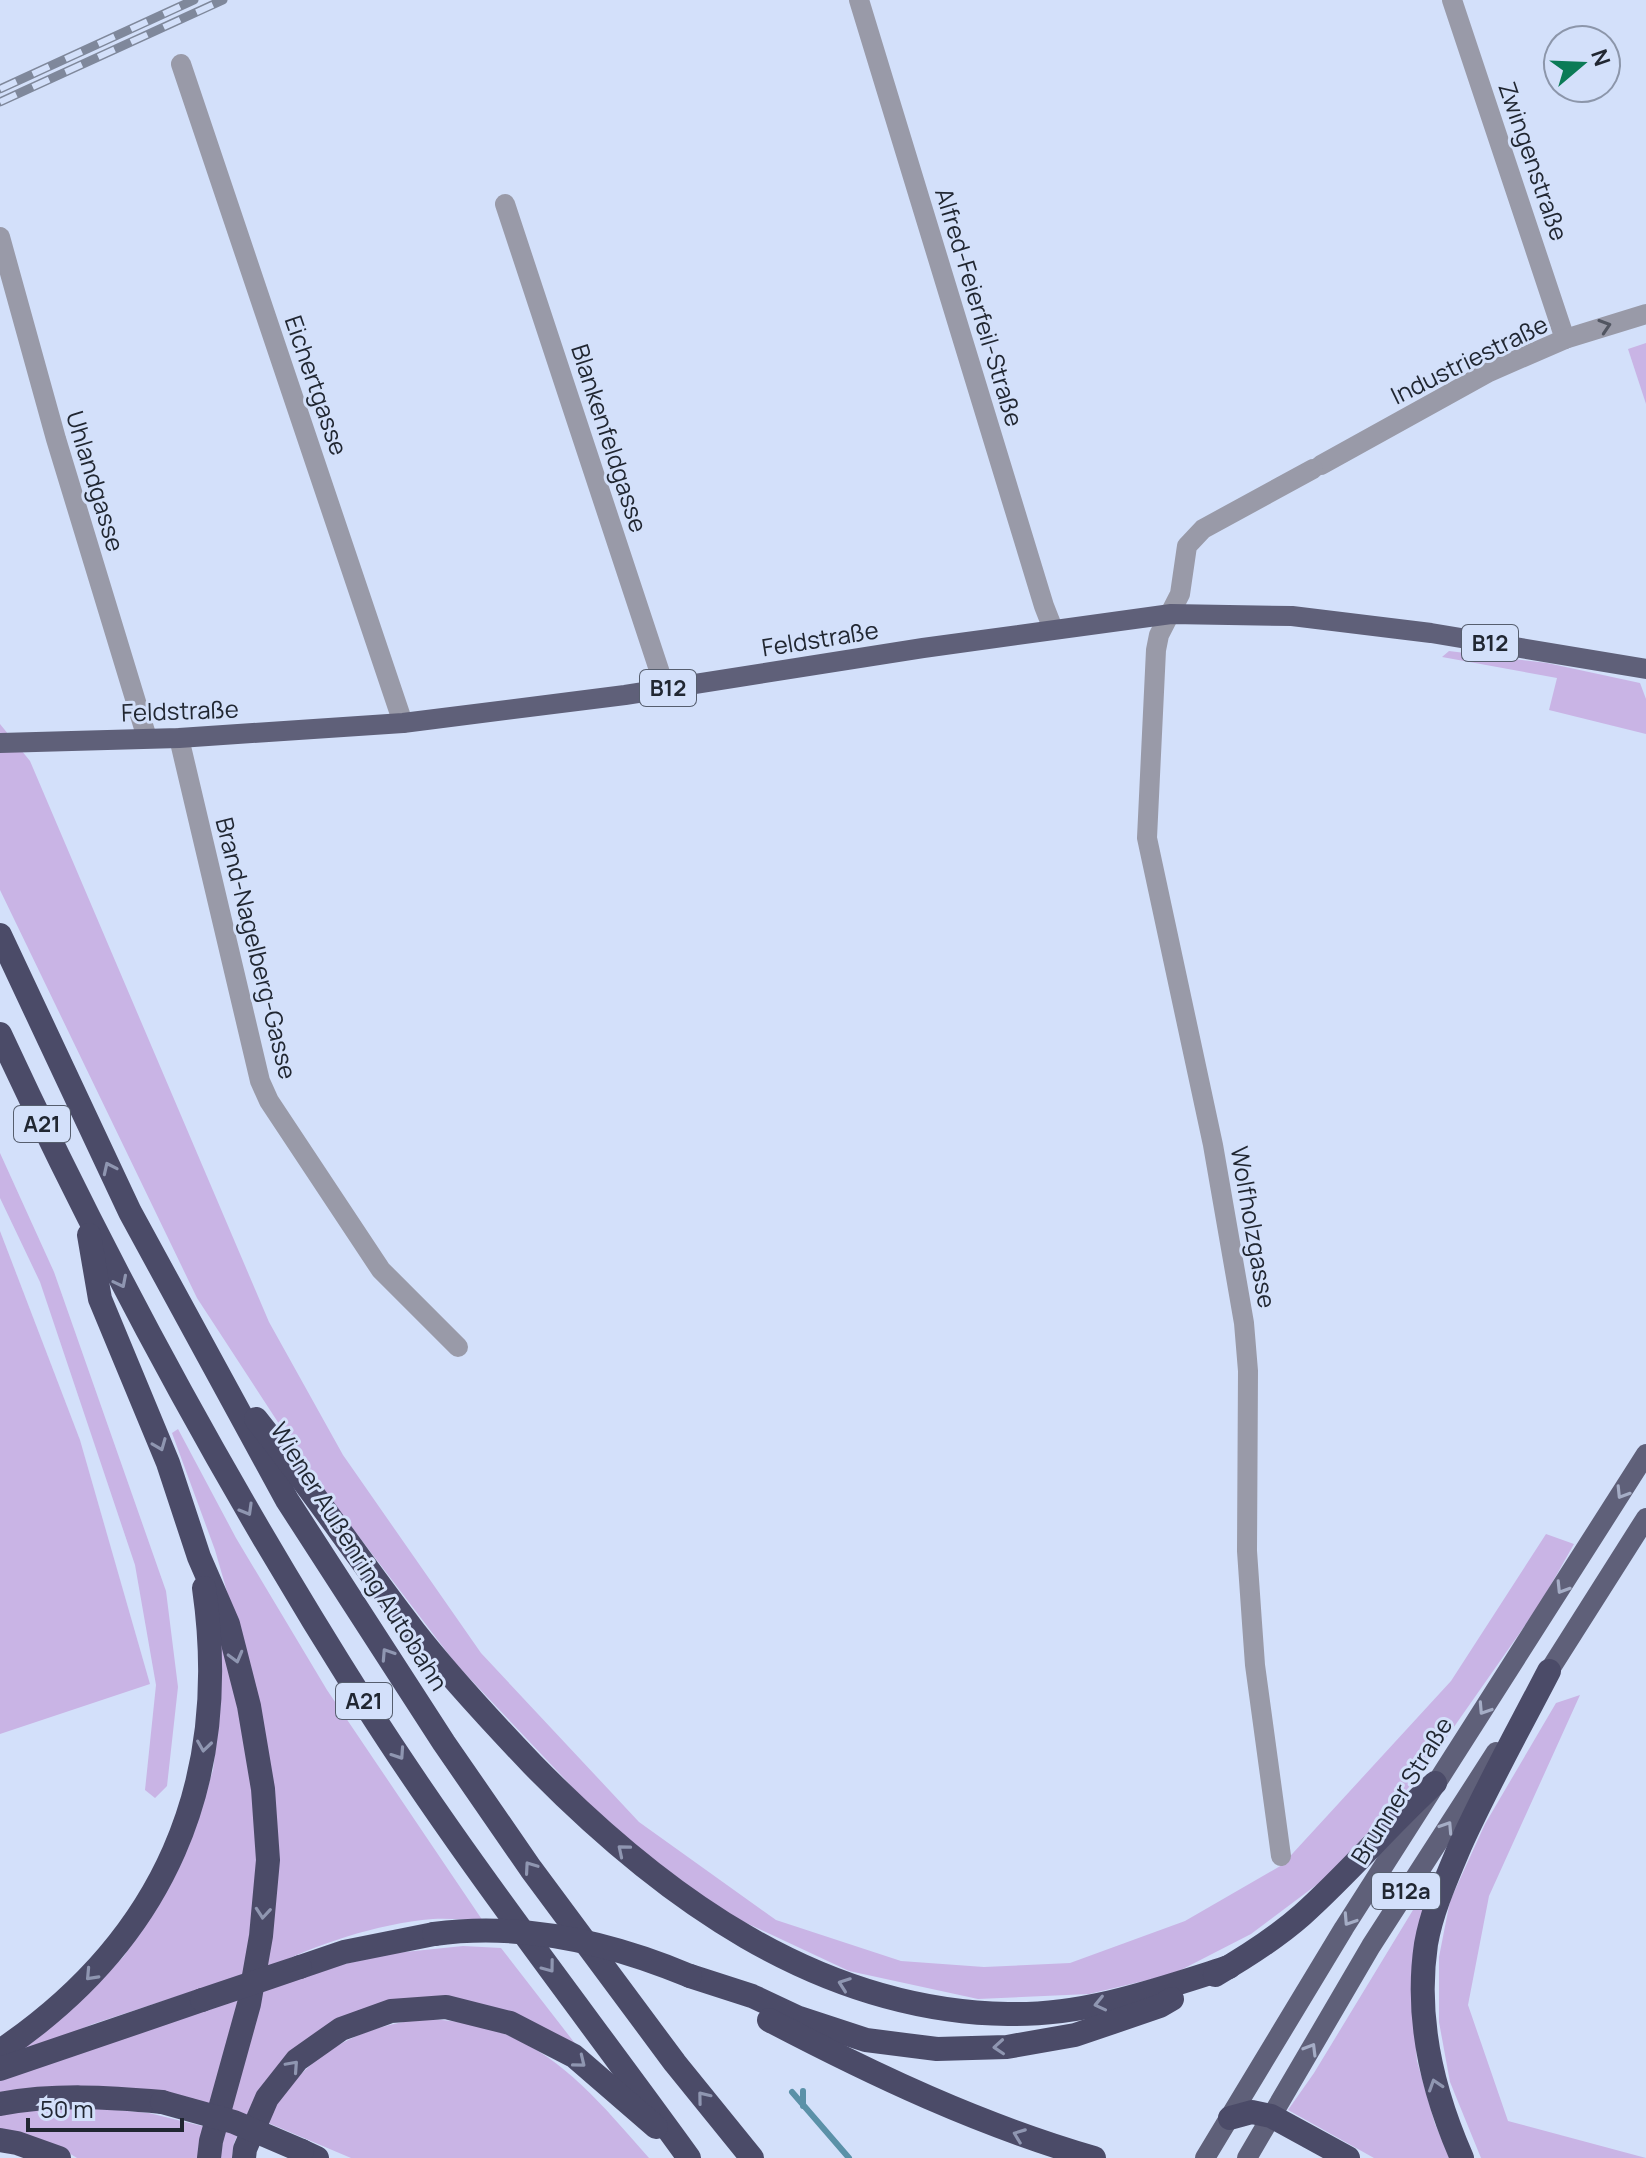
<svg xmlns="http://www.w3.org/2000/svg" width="1646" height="2158" font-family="Manrope,sans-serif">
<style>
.green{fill:#c9b4e5}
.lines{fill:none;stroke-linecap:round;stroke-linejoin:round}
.stream{stroke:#5b91a8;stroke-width:6}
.minor{stroke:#999aa8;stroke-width:20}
.major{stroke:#5f6079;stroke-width:20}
.highway{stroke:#4b4b68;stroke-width:24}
.rail-casing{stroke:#7f889b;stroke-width:9}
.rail{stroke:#d3e0fa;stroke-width:6;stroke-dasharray:18;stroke-linecap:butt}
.highway-bridge{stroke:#4b4b68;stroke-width:24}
.oneway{stroke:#515561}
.oneway2{stroke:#8f96b1}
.oneway3{stroke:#a5adc6}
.labels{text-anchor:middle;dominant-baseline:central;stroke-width:6;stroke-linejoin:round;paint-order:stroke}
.shield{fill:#d3e0fa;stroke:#565e6e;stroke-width:2}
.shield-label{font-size:22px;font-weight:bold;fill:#212732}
.street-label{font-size:24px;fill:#212732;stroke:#d3e0fa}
</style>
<rect width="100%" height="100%" fill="#d3e0fa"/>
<g class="green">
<polygon points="1646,343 1646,404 1628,349"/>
<polygon points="1449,651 1547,663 1640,683 1646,699 1646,734 1549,710 1557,678 1442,657"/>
<polygon points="0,724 30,761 269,1322 343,1455 481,1653 639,1822 776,1920 901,1961 984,1967 1070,1963 1185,1921 1282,1865 1451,1681 1546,1534 1574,1544 1540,1604 1421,1774 1327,1877 1251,1934 1173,1974 1089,1994 978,1999 849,1971 725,1913 612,1829 456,1664 315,1479 197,1298 0,890"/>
<polygon points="0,1153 54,1272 166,1591 178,1687 167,1786 155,1798 145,1790 156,1685 135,1565 40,1282 0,1198"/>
<polygon points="0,1231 80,1440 150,1684 0,1734"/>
<path d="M178 1429 236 1538 327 1690 483 1921C467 1920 449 1918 433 1919 375 1924 318 1944 266 1969L260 1706 215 1550 172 1433Z"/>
<polygon points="225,1642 254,1792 258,1859 245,1974 93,2024 19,2055 19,2052 74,2007 124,1956 172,1881 194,1832 213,1770 221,1701 217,1645"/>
<polygon points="1580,1695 1489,1896 1468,2005 1508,2121 1646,2158 1481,2158 1450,2082 1439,2022 1439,1957 1450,1901 1485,1824 1556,1703"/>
<polygon points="1430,1882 1433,1884 1413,2007 1417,2061 1435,2124 1450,2158 1374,2158 1288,2110 1314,2073"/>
<polygon points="463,1946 501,1948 577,2046 389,2003 257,2093 234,2143 232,2158 218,2158 262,1991 344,1964 395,1953"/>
<polygon points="241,1998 212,2106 0,2096 0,2079"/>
<path d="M421 2019C532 2020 581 2080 649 2158H351L266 2122C302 2058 349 2029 421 2019Z"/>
<polygon points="86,2107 149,2113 206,2127 198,2158 77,2158 69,2153 0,2132 0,2113"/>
</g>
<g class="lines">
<g class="stream">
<polyline points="803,2091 803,2106"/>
<polyline points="792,2092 849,2158"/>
</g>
<g class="minor">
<polyline points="859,0 1044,606 1053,629"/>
<polyline points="1452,0 1565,339"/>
<polyline points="181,64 403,723"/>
<polyline points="505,204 665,688"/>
<polyline points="0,237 56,439 147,738"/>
<polyline points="1321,465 1489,372 1565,339 1646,314"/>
<polyline points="179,738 260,1081 269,1101 381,1270 458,1347"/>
<polyline points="1281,1856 1255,1665 1252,1623 1247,1551 1248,1371 1244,1323 1213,1145 1147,838 1156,650 1159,635 1180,594 1187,546 1203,529 1313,469"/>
</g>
<g class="major">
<polyline points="0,743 179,738 403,723 625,695 923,648 1171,614 1292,616 1431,633 1646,669"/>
<polyline points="1542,1682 1646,1518"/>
<polyline points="1205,2158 1344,1928 1646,1454"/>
<polyline points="1247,2158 1371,1946 1496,1752"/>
</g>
<g class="highway">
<polyline points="0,935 130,1212 287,1500 444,1743 531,1869 675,2063 752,2158"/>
<path d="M0 1034C107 1265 229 1489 365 1704 465 1861 580 2007 689 2158"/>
<polyline points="89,1235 100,1299 168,1463 199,1557 228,1624 249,1706 263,1789 268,1860 261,1936 249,2004 211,2141 209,2158"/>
<path d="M256 1419C311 1488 360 1561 414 1631 450 1677 491 1721 532 1764 660 1895 817 2011 1008 2014 1084 2016 1157 1990 1229 1967"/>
<polyline points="300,1967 344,1952 434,1934"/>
<path d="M1215 1975C1246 1957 1276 1938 1302 1915 1349 1873 1389 1825 1435 1783"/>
<polyline points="690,1976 752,1996 799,2018 866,2040 937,2049 1007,2047 1075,2035 1160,2006 1172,1999"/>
<path d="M769 2020C874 2075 980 2125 1094 2158"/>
<path d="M0 2051C164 1940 232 1783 204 1588"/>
<polyline points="0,2069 202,2000"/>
<path d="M0 2104C53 2094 108 2097 162 2102"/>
<polyline points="1230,2118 1252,2112 1271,2116 1348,2158"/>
<polyline points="0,2140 17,2143 59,2158"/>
<polyline points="302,2151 317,2158"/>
<polyline points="244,2158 245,2149 267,2098 297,2060 341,2029 391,2011 446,2007 510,2023 574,2056 656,2127"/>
<path d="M1462 2158C1432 2090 1415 2018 1426 1944 1432 1910 1447 1877 1460 1846 1487 1786 1519 1729 1549 1671"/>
</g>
<g class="rail-casing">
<g id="rail">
<polyline points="0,89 194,0"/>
<polyline points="0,102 223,0"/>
</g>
</g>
<use href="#rail" class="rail"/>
<g class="highway-bridge">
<path d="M434 1934C521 1922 611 1943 690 1976"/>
<polyline points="202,2000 300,1967"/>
<polyline points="162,2102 234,2122 302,2151"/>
</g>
</g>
<defs><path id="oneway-chevron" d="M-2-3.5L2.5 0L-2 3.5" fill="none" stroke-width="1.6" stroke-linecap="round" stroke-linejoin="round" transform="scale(2)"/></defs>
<use class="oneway" href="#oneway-chevron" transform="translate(1605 326) rotate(-18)"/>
<g class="oneway2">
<use href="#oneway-chevron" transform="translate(109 1168) rotate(-115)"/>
<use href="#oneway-chevron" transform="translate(121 1282) rotate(63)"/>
<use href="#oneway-chevron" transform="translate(160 1445) rotate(68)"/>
<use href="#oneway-chevron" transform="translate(247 1510) rotate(60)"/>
<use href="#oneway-chevron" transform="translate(387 1654) rotate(-123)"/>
<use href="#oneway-chevron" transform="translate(236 1657) rotate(75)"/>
<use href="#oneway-chevron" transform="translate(204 1746) rotate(98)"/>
<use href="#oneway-chevron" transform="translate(399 1754) rotate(56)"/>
<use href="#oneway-chevron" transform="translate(623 1850) rotate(-140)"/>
<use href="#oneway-chevron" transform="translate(530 1867) rotate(-125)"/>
<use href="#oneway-chevron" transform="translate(263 1913) rotate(95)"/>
<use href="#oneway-chevron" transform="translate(549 1967) rotate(53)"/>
<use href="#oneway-chevron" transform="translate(91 1975) rotate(133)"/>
<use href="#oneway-chevron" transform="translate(844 1984) rotate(-160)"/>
<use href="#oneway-chevron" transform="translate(1100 2004) rotate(167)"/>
<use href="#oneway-chevron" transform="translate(999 2047) rotate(176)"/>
<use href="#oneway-chevron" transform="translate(580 2062) rotate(39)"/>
<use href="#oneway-chevron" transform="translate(293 2066) rotate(-48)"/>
<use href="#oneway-chevron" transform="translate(1435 2085) rotate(-108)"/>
<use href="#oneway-chevron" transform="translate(703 2097) rotate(-129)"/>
<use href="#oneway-chevron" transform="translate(1019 2135) rotate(-159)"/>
</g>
<g class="oneway3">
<use href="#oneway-chevron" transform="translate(1622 1493) rotate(122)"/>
<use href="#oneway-chevron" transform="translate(1562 1588) rotate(122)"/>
<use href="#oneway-chevron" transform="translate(1484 1709) rotate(123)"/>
<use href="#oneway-chevron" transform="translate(1447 1827) rotate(-57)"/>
<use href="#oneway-chevron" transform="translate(1349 1920) rotate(123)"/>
<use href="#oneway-chevron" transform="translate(1311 2049) rotate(-59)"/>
</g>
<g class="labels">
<g class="shield">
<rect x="1462" y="625" width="56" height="36" rx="6"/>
<rect x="640" y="670" width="56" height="36" rx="6"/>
<rect x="14" y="1106" width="56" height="36" rx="6"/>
<rect x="336" y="1683" width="56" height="36" rx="6"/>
<rect x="1372" y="1873" width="68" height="36" rx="6"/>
</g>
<g class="shield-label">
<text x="1490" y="643">B12</text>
<text x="668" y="688">B12</text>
<text x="42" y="1124">A21</text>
<text x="364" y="1701">A21</text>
<text x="1406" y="1891">B12a</text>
</g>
<g class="street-label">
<text transform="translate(1534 161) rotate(71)">Zwingenstraße</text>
<text transform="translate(980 307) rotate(73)">Alfred-Feierfeil-Straße</text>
<text transform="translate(1469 359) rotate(-26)">Industriestraße</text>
<text transform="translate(317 385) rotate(71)">Eichertgasse</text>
<text transform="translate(610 438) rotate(72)">Blankenfeldgasse</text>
<text transform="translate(96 481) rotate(73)">Uhlandgasse</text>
<text transform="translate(820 638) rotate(-9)">Feldstraße</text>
<text transform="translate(180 710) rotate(-2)">Feldstraße</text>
<text transform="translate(257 948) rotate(76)">Brand-Nagelberg-Gasse</text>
<text transform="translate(1254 1227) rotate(80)">Wolfholzgasse</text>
<text transform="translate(360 1556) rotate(58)">Wiener Außenring Autobahn</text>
<text transform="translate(1401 1790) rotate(-58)">Brunner Straße</text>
</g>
</g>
<g transform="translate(1582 64) rotate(71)"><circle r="38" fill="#d3e0fa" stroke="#8c96aa" stroke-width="2"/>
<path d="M0-6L14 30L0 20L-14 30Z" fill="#0b7b56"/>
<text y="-12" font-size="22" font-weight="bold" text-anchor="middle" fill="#212732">N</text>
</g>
<path d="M28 2118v12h154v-12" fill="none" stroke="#212732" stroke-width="4"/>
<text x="40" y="2118" font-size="24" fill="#212732" stroke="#d3e0fa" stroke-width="6" paint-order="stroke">50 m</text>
</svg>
